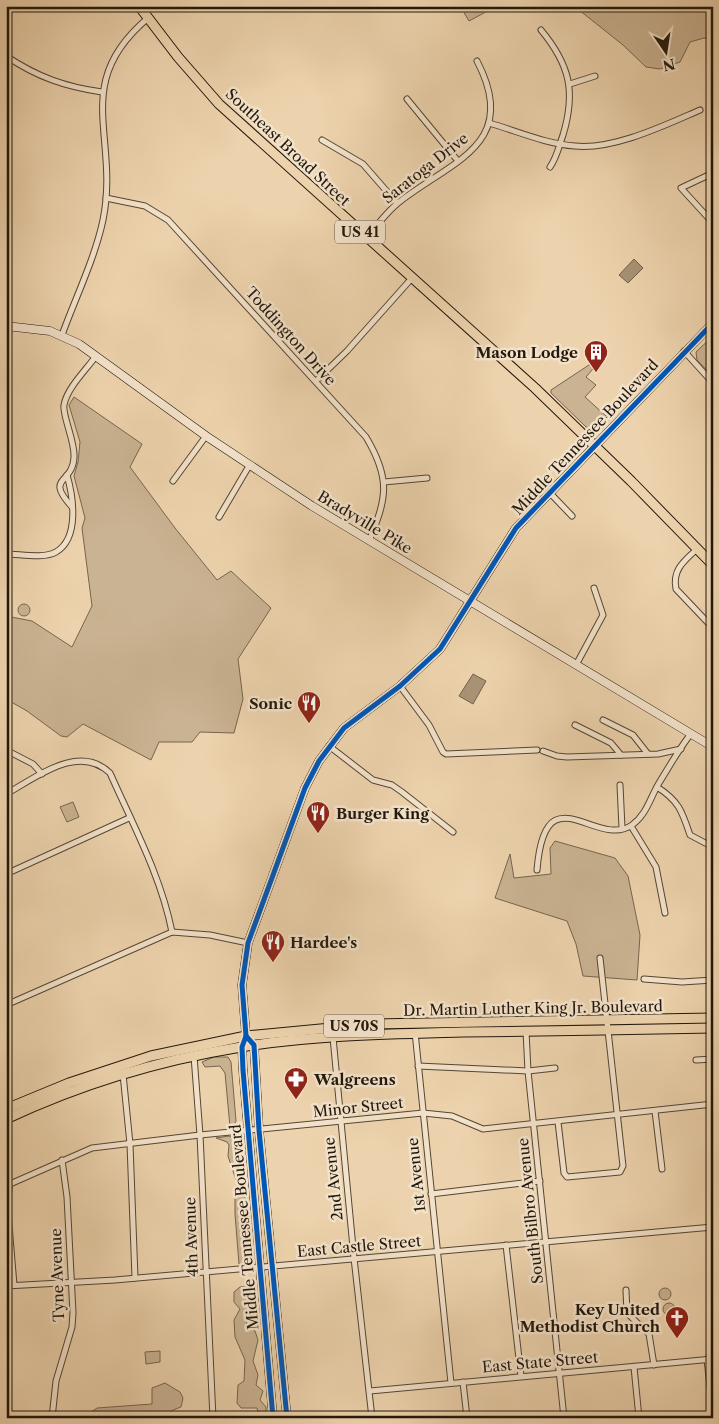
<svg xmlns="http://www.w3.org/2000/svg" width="719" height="1424" font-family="'Libre Caslon Text',serif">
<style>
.green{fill:#cab392;stroke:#76654f}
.water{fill:#a89376;stroke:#72614c}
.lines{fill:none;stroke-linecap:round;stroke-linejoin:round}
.minor-casing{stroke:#544634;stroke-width:7}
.secondary-casing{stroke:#21170c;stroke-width:9}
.primary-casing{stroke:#21170c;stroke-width:11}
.minor{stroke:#f3e2ca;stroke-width:5}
.secondary{stroke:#f3e2ca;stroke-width:8}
.primary{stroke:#edd3ad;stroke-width:9}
.cycleway-casing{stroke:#f3e2ca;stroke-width:8}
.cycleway{stroke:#0057b8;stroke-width:5}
.labels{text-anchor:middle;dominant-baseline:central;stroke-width:5;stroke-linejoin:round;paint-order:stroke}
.shield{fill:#f3e2ca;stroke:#605445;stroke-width:1}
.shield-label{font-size:14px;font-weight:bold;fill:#21170c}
.street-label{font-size:15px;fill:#21170c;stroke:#f3e2ca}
.poi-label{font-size:15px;font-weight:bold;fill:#21170c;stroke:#f3e2ca;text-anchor:end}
</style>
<rect width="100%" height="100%" fill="#edd3ad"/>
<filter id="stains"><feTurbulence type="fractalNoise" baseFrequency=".004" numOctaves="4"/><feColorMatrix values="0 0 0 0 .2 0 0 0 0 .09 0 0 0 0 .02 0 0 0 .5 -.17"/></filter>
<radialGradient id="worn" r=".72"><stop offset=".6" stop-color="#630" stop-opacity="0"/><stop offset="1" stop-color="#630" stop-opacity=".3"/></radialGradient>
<g class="green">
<polygon points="460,6 497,6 469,21"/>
<polygon points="574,6 713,6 713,40 704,38 690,42 680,62 660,69 646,67 623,45"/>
<polygon points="713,336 713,377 697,360 696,352"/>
<polygon points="595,361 598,363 586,377 596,385 585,397 606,416 630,392 632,394 594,429 586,427 551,393 551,390"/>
<polygon points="74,397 142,444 130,467 175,528 217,580 231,571 271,608 238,659 243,699 234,733 200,732 192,742 159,742 151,760 83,724 67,737 61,736 27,711 6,699 6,616 32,621 72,647 92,606 82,528 85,518 74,476 78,462 80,442 69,405"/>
<circle cx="24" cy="610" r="6"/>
<polygon points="73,802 79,817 67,822 60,807"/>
<polygon points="555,841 615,858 628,876 640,935 637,980 583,976 576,944 567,921 495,898 510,854 514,878 551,874 550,848"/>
<polygon points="214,1057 228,1057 231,1062 236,1121 232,1130 230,1127 225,1073 220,1066 205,1067 202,1062"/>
<polygon points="229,1136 235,1139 241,1150 241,1176 245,1182 245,1262 241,1264 239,1264 235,1214 235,1189 237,1183 228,1156 229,1145 227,1142 216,1138"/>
<polygon points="247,1286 256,1299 246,1318 247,1325 255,1331 258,1340 253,1361 258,1375 256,1385 263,1391 260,1400 266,1407 266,1418 259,1418 257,1408 241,1408 237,1403 238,1385 244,1381 245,1360 235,1337 234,1320 240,1309 234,1302 234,1292 240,1287"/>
<circle cx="665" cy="1294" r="6"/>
<circle cx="669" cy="1309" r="6"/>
<polygon points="160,1351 160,1362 146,1364 145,1352"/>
<polygon points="165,1383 180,1392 183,1398 181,1407 173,1410 164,1418 143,1416 136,1418 87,1418 87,1415 97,1408 152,1404 152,1388"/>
</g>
<g class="water">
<polygon points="634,259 643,268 628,283 619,275"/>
<polygon points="473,674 486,681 473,704 459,696"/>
</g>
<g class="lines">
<g class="minor-casing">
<g id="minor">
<path d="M541 30C570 65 576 92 563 135 559 146 557 157 550 167"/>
<path d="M6 56C37 77 66 87 102 92"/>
<polyline points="570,84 595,76"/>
<polyline points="407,99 458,161"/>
<path d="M489 123C517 131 546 144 575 146 614 150 665 125 700 110"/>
<polyline points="322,140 363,164 397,203"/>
<polyline points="713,173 681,188 713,223"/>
<path d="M106 198 145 206 168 220 366 437C391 479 387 498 369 541"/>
<path d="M367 238C376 226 386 213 398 203 451 161 521 145 477 61"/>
<path d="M62 335C75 299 95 258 103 220 120 136 70 84 148 18"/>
<polyline points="684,351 713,383"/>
<polyline points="316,381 347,351 412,278"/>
<polyline points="173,481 206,436"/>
<polyline points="384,482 427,478"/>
<polyline points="549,492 572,516"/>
<path d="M72 507C44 476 73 485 74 457 75 441 62 415 64 405 67 388 86 370 96 356"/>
<polyline points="219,517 249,466"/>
<path d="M697 549C684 561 672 570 676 589L713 628"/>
<path d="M6 554C20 554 44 559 56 552 80 538 73 496 67 475"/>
<polyline points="576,665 603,615 594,588"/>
<polyline points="400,686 429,725 443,752 446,754 537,750"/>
<polyline points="603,720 633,735 648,754"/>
<polyline points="575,725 611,743 621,755"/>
<polyline points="329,746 373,780 392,785 402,792 453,832"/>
<polyline points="6,750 33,764 42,774"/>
<polyline points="543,751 557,756 567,757 658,754 681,749"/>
<polyline points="620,785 622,828"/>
<path d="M657 787C679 801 682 811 690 835L713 847"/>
<path d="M6 794C37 777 79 743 110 773 133 825 161 876 172 932"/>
<polyline points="631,826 656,867 665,913"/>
<path d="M537 870C545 770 596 850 632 825 647 814 650 798 659 783 669 767 679 749 690 735"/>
<polyline points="6,874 129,818"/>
<polyline points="644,979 682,982 713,980"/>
<polyline points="6,1005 172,932 210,935 248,943"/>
<polyline points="332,1027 354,1258 372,1418"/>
<polyline points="526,1031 528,1071 564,1418"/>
<polyline points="415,1032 451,1383"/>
<polyline points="194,1056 200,1135 213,1418"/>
<polyline points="696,1060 713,1059"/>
<polyline points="418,1066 528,1071 555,1068"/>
<polyline points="123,1074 130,1144 135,1278"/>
<polyline points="655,1111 662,1169"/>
<polyline points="558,1122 564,1173 567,1177 620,1172 623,1166 600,958"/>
<polyline points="431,1194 540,1181"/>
<polyline points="506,1245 521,1376"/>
<polyline points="14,1285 7,1201 10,1184 92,1148 200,1135 423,1113 452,1116 483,1129 713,1104"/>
<polyline points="6,1286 115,1280 713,1227"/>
<polyline points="626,1290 627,1313 649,1334 654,1365"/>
<polyline points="707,1359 713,1414"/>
<polyline points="634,1367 639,1418"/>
<polyline points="463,1382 467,1418"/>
<polyline points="370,1391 713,1359"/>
<polyline points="52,1418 56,1381 72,1327 73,1313 67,1197 62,1160"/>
</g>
</g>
<g class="secondary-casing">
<g id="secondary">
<polyline points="6,326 50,331 79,344 206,436 312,506 713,747"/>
<polyline points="250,1041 254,1045 259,1130 287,1418"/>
<polyline points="273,1418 243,1070 242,1047 246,1036 242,985 248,943 305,788 319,761 344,728 400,686 440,649 516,528 713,323"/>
</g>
</g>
<g class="primary-casing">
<g id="primary">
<polyline points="139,6 178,57 219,104 535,388 631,481 713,565"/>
<polyline points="6,1109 69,1083 151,1056 246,1036 373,1024 713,1018"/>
<path d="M6 1119C80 1084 161 1060 241 1047 314 1035 389 1034 463 1032 546 1031 630 1030 713 1028"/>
</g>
</g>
<use href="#minor" class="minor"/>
<use href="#secondary" class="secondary"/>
<use href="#primary" class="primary"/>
<g class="cycleway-casing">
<g id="cycleway">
<polyline points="246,1036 254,1045 259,1130 287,1418"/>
<polyline points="273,1418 243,1070 242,1047 246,1036 242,985 248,943 305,788 319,761 344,728 400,686 440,649 516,528 713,323"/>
</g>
</g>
<use href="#cycleway" class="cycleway"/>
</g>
<defs>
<g id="building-pin" transform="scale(1.25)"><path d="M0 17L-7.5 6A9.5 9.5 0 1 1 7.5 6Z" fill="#8f2418" stroke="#f3e2ca"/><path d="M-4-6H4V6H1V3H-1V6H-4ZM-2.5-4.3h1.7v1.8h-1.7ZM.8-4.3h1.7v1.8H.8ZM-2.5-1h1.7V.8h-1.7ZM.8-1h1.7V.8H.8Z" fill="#fff"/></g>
<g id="restaurant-pin" transform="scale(1.25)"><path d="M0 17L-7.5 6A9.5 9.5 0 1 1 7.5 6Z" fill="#8f2418" stroke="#f3e2ca"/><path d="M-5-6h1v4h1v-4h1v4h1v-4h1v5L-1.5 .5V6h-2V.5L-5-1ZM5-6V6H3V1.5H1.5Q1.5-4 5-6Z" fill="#fff"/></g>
<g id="pharmacy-pin" transform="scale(1.25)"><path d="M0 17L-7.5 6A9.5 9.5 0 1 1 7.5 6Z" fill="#8f2418" stroke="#f3e2ca"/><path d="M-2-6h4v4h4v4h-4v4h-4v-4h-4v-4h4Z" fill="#fff"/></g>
<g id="church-pin" transform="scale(1.25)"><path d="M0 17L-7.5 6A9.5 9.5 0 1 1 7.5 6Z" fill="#8f2418" stroke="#f3e2ca"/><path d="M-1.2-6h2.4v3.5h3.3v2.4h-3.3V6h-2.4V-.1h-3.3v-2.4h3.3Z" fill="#fff"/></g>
</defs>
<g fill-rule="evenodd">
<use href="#building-pin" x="596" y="352"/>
<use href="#restaurant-pin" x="309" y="703"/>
<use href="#restaurant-pin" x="318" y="813"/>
<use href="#restaurant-pin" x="273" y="942"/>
<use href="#pharmacy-pin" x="296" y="1079"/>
<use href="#church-pin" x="677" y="1318"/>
</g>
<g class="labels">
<g class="shield">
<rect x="335" y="220.5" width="50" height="23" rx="4"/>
<rect x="324" y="1014.5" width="60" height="23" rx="4"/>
</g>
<g class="shield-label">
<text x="360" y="232">US 41</text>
<text x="354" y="1026">US 70S</text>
</g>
<g class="street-label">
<text transform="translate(288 147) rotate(43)">Southeast Broad Street</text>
<text transform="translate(425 168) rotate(-38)">Saratoga Drive</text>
<text transform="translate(291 336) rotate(48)">Toddington Drive</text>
<text transform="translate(585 437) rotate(-47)">Middle Tennessee Boulevard</text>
<text transform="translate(365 522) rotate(31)">Bradyville Pike</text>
<text transform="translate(533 1008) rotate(-1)">Dr. Martin Luther King Jr. Boulevard</text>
<text transform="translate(358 1107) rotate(-6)">Minor Street</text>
<text transform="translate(416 1175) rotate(-96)">1st Avenue</text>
<text transform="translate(333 1179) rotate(-96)">2nd Avenue</text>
<text transform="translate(530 1211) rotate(-96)">South Bilbro Avenue</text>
<text transform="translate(244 1227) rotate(-95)">Middle Tennessee Boulevard</text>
<text transform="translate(191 1237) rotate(-92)">4th Avenue</text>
<text transform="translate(359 1246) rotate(-5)">East Castle Street</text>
<text transform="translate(57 1275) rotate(-92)">Tyne Avenue</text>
<text transform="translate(540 1362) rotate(-5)">East State Street</text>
</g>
<g class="poi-label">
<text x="578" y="352">Mason Lodge</text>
<text x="292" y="703">Sonic</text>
<text x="336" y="813" text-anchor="start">Burger King</text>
<text x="290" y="942" text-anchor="start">Hardee's</text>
<text x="314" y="1079" text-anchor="start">Walgreens</text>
<text x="660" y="1309">Key United<tspan x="660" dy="17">Methodist Church</tspan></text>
</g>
</g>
<rect width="719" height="1424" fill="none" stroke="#edd3ad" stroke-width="25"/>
<rect x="8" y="8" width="704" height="1409" fill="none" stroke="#21170c" stroke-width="2.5"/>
<rect x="12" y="12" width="694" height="1399" fill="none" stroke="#21170c"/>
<g transform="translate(666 52) rotate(167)" stroke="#f3e2ca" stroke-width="4" paint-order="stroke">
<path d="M0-4L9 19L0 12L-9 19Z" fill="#21170c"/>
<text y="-8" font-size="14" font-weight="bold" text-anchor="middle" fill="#21170c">N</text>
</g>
<rect width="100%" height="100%" filter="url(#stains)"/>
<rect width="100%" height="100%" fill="url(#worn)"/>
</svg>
